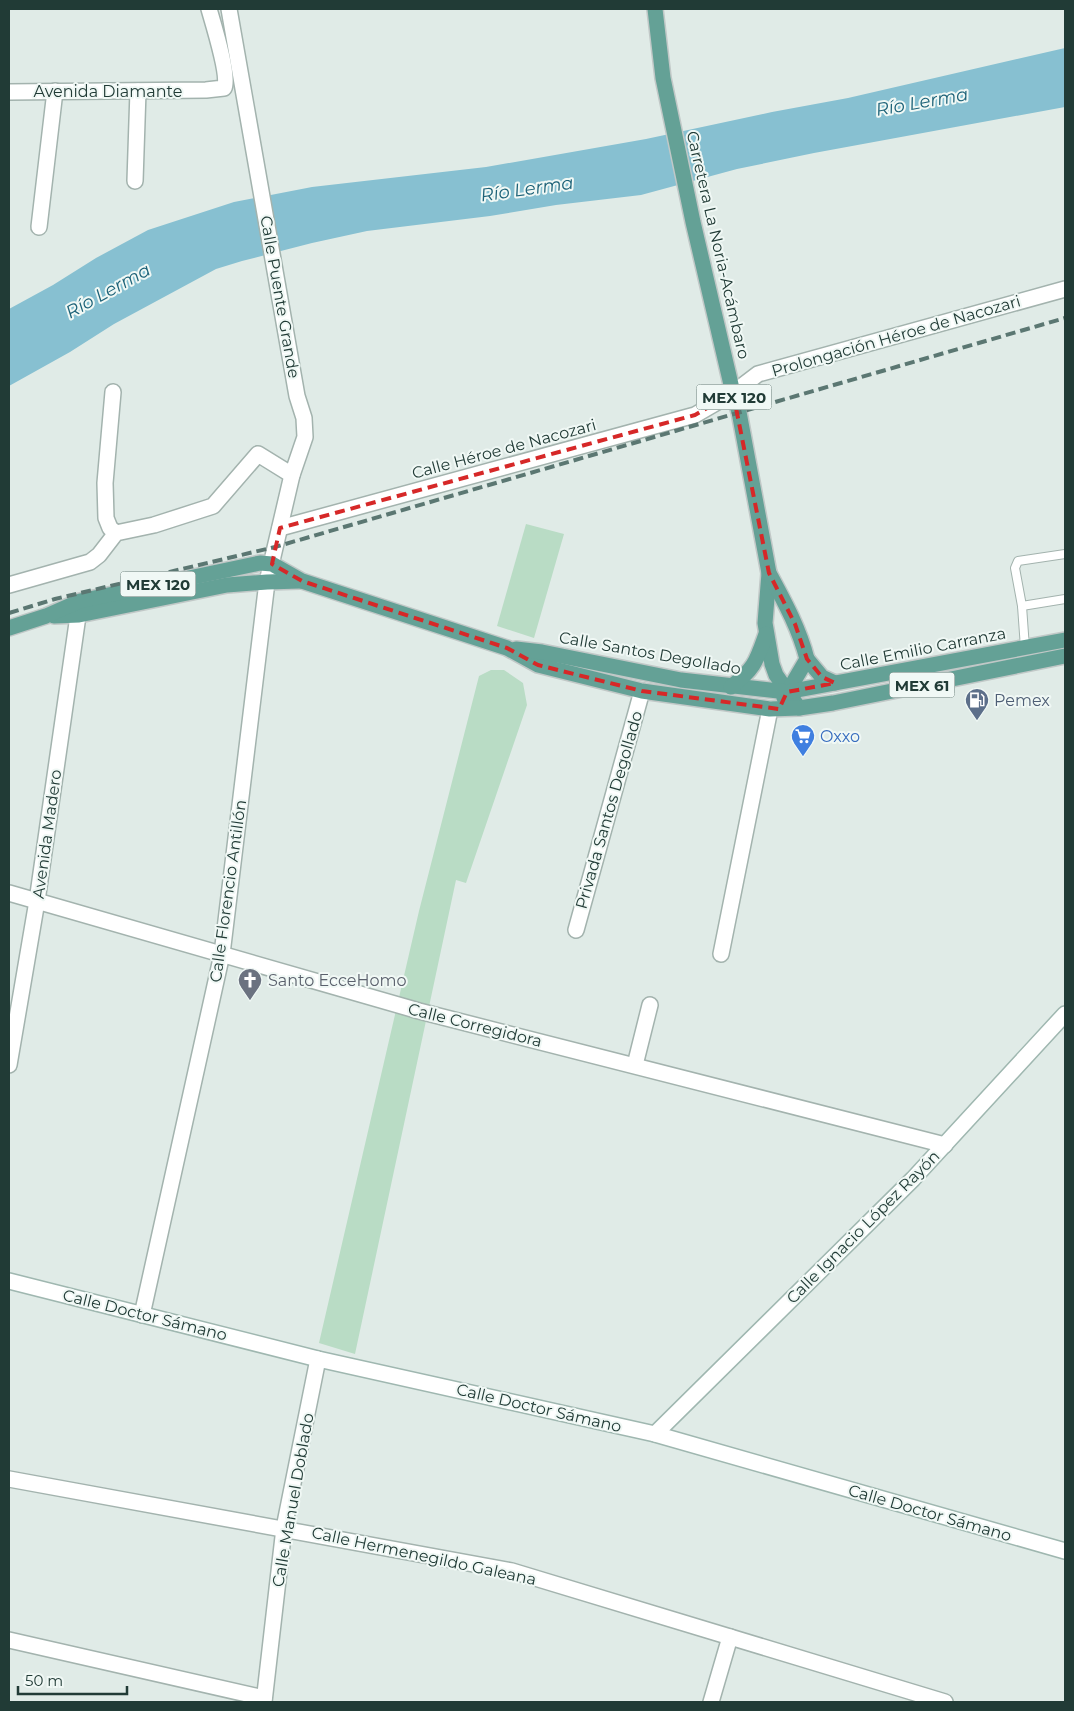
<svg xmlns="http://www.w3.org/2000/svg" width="1074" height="1711" font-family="Montserrat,sans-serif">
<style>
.green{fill:#b9dcc5}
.water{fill:#87c0d1}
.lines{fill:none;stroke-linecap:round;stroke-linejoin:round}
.lane-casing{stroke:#a3b3ae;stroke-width:10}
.street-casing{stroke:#a3b3ae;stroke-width:18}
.secondary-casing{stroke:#9fb7b0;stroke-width:18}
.primary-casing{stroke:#c1c8c7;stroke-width:18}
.lane{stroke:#fff;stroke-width:8}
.street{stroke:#fff;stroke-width:15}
.secondary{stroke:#fff;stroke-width:15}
.primary{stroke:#64a196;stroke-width:15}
.rail{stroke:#5b7772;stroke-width:4;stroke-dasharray:10 5;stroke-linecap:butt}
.marked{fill:none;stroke:#d62828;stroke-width:4;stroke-dasharray:10 6;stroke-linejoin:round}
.labels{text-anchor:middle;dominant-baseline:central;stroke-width:4;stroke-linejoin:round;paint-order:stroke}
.shield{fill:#f0f8f5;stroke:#5f746f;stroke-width:1}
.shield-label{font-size:15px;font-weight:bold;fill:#213b36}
.street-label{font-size:16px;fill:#213b36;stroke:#f0f8f5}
.service-label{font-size:16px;fill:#4e5e75;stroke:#f0f8f5;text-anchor:start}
.shop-label{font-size:16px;fill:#366cbe;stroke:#f0f8f5;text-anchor:start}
.worship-label{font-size:16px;fill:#5b616d;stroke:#f0f8f5;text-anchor:start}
.water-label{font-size:18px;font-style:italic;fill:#1b6177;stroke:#f0f8f5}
</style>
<rect width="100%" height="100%" fill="#e0ebe7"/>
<g class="green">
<polygon points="526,524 564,534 534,638 497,626"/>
<polygon points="491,670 504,670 523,683 527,705 466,883 456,880 355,1354 319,1343 419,911 479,676"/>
</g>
<polygon class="water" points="1065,48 1065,107 814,153 737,169 641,195 556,205 490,216 367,231 312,243 242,261 216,269 114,324 70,352 9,386 9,309 53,285 96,258 148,230 234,202 312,187 486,167 646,139 772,112 848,98"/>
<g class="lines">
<g class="lane-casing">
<g id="lane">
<polyline points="1022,606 1065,599"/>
<polyline points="1025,648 1022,606 1015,568 1018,561 1065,554"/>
</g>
</g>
<g class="street-casing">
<g id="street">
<path d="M9 92 206 90 224 88C230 77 213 23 209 9"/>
<polyline points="135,181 138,91"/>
<polyline points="39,227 55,91"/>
<polyline points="113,392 105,483 106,518 110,528 116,533"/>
<polyline points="280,528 695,415 733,393 758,374 1065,289"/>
<polyline points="9,585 90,562 99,555 116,533 154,525 213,506 258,454 292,475"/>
<polyline points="9,893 419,1011 945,1145"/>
<polyline points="576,930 642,691"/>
<polyline points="721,954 770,709"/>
<polyline points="9,1065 37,901 80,602"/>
<polyline points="635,1065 650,1005"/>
<polyline points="142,1315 222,954 267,582 292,475 305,437 304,418 297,396 229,9"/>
<polyline points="9,1479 512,1571 945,1702"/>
<polyline points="9,1640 264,1698"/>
<polyline points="264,1702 284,1528 318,1359"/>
<polyline points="711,1702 730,1637"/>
</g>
</g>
<g class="secondary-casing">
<g id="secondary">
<polyline points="9,1281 318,1359 655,1434 1065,1551"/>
<polyline points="655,1434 913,1179 1065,1014"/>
</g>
</g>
<g class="primary-casing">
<g id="primary">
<polyline points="655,9 663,78 693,222 733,393 739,412 769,573 765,623 772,664 776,675 799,708"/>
<path d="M769 573C784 601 799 628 807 659L784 698"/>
<polyline points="54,616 79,615 227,585 267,582 300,581"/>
<polyline points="9,628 46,616 80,601 260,563 272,564 302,581 507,648 538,665 642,691 770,709 799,708 833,703 1065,656"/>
<polyline points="516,649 542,652 681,680 787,692 1065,640"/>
<polyline points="807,659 822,677 835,683"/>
<path d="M731 687C755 668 756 662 766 634"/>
</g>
</g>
<use href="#lane" class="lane"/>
<use href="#street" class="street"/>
<use href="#secondary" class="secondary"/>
<use href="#primary" class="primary"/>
<polyline class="rail" points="9,613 55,599 275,547 1065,318"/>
</g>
<path class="marked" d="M733 393 769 573 795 624 807 659 822 677 835 683 787 692 779 709 642 691 538 665 507 648 302 581 272 564 280 528 695 415Z"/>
<defs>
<g id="fuel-pin" transform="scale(1.25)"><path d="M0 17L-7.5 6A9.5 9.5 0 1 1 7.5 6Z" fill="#5c6f8a" stroke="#f0f8f5"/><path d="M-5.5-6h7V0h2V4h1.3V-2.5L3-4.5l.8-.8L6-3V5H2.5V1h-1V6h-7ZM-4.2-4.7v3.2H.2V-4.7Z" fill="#fff"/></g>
<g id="supermarket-pin" transform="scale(1.25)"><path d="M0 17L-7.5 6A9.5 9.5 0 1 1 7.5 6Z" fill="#3f7fe0" stroke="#f0f8f5"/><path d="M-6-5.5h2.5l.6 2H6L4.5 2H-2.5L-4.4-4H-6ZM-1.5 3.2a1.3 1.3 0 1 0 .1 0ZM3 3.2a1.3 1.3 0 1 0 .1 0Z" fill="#fff"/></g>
<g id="church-pin" transform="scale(1.25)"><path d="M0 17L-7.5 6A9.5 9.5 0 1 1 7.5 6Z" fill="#6b7280" stroke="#f0f8f5"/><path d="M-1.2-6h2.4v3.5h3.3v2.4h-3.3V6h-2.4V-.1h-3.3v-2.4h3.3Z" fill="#fff"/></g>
</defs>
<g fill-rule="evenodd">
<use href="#fuel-pin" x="977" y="700"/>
<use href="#supermarket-pin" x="803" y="736"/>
<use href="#church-pin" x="250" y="980"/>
</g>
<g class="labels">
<g class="shield">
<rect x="696.5" y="384.5" width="75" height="25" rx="4"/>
<rect x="120.5" y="571.5" width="75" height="25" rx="4"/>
<rect x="889.5" y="672.5" width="65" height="25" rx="4"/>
</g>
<g class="shield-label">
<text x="734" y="397">MEX 120</text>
<text x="158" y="584">MEX 120</text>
<text x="922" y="685">MEX 61</text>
</g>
<g class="street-label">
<text x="108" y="91">Avenida Diamante</text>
<text transform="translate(718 245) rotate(77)">Carretera La Noria-Acámbaro</text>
<text transform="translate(280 297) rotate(80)">Calle Puente Grande</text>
<text transform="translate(896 336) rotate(-16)">Prolongación Héroe de Nacozari</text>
<text transform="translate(504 449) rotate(-15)">Calle Héroe de Nacozari</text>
<text transform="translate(923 649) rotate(-11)">Calle Emilio Carranza</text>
<text transform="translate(650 653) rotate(10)">Calle Santos Degollado</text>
<text transform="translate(609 810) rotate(-74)">Privada Santos Degollado</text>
<text transform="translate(47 834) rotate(-82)">Avenida Madero</text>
<text transform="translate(228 891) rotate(-82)">Calle Florencio Antillón</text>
<text transform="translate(475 1025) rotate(14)">Calle Corregidora</text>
<text transform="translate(863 1227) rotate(-45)">Calle Ignacio López Rayón</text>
<text transform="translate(145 1315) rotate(14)">Calle Doctor Sámano</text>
<text transform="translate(539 1408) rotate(13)">Calle Doctor Sámano</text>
<text transform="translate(293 1500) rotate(-80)">Calle Manuel Doblado</text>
<text transform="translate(930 1513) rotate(16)">Calle Doctor Sámano</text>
<text transform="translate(424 1556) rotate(12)">Calle Hermenegildo Galeana</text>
</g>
<g class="service-label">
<text x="994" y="700">Pemex</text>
</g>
<g class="shop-label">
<text x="820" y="736">Oxxo</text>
</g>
<g class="worship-label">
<text x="268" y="980">Santo EcceHomo</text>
</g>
<g class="water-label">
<text transform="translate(922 102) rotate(-10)">Río Lerma</text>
<text transform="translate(527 189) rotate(-8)">Río Lerma</text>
<text transform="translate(108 291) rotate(-29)">Río Lerma</text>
</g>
</g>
<rect width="1074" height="1711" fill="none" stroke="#213b36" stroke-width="20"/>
<path d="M18 1686v8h109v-8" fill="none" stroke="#213b36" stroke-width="2.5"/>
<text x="25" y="1686" font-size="15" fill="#213b36" stroke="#f0f8f5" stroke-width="4" paint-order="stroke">50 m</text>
</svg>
